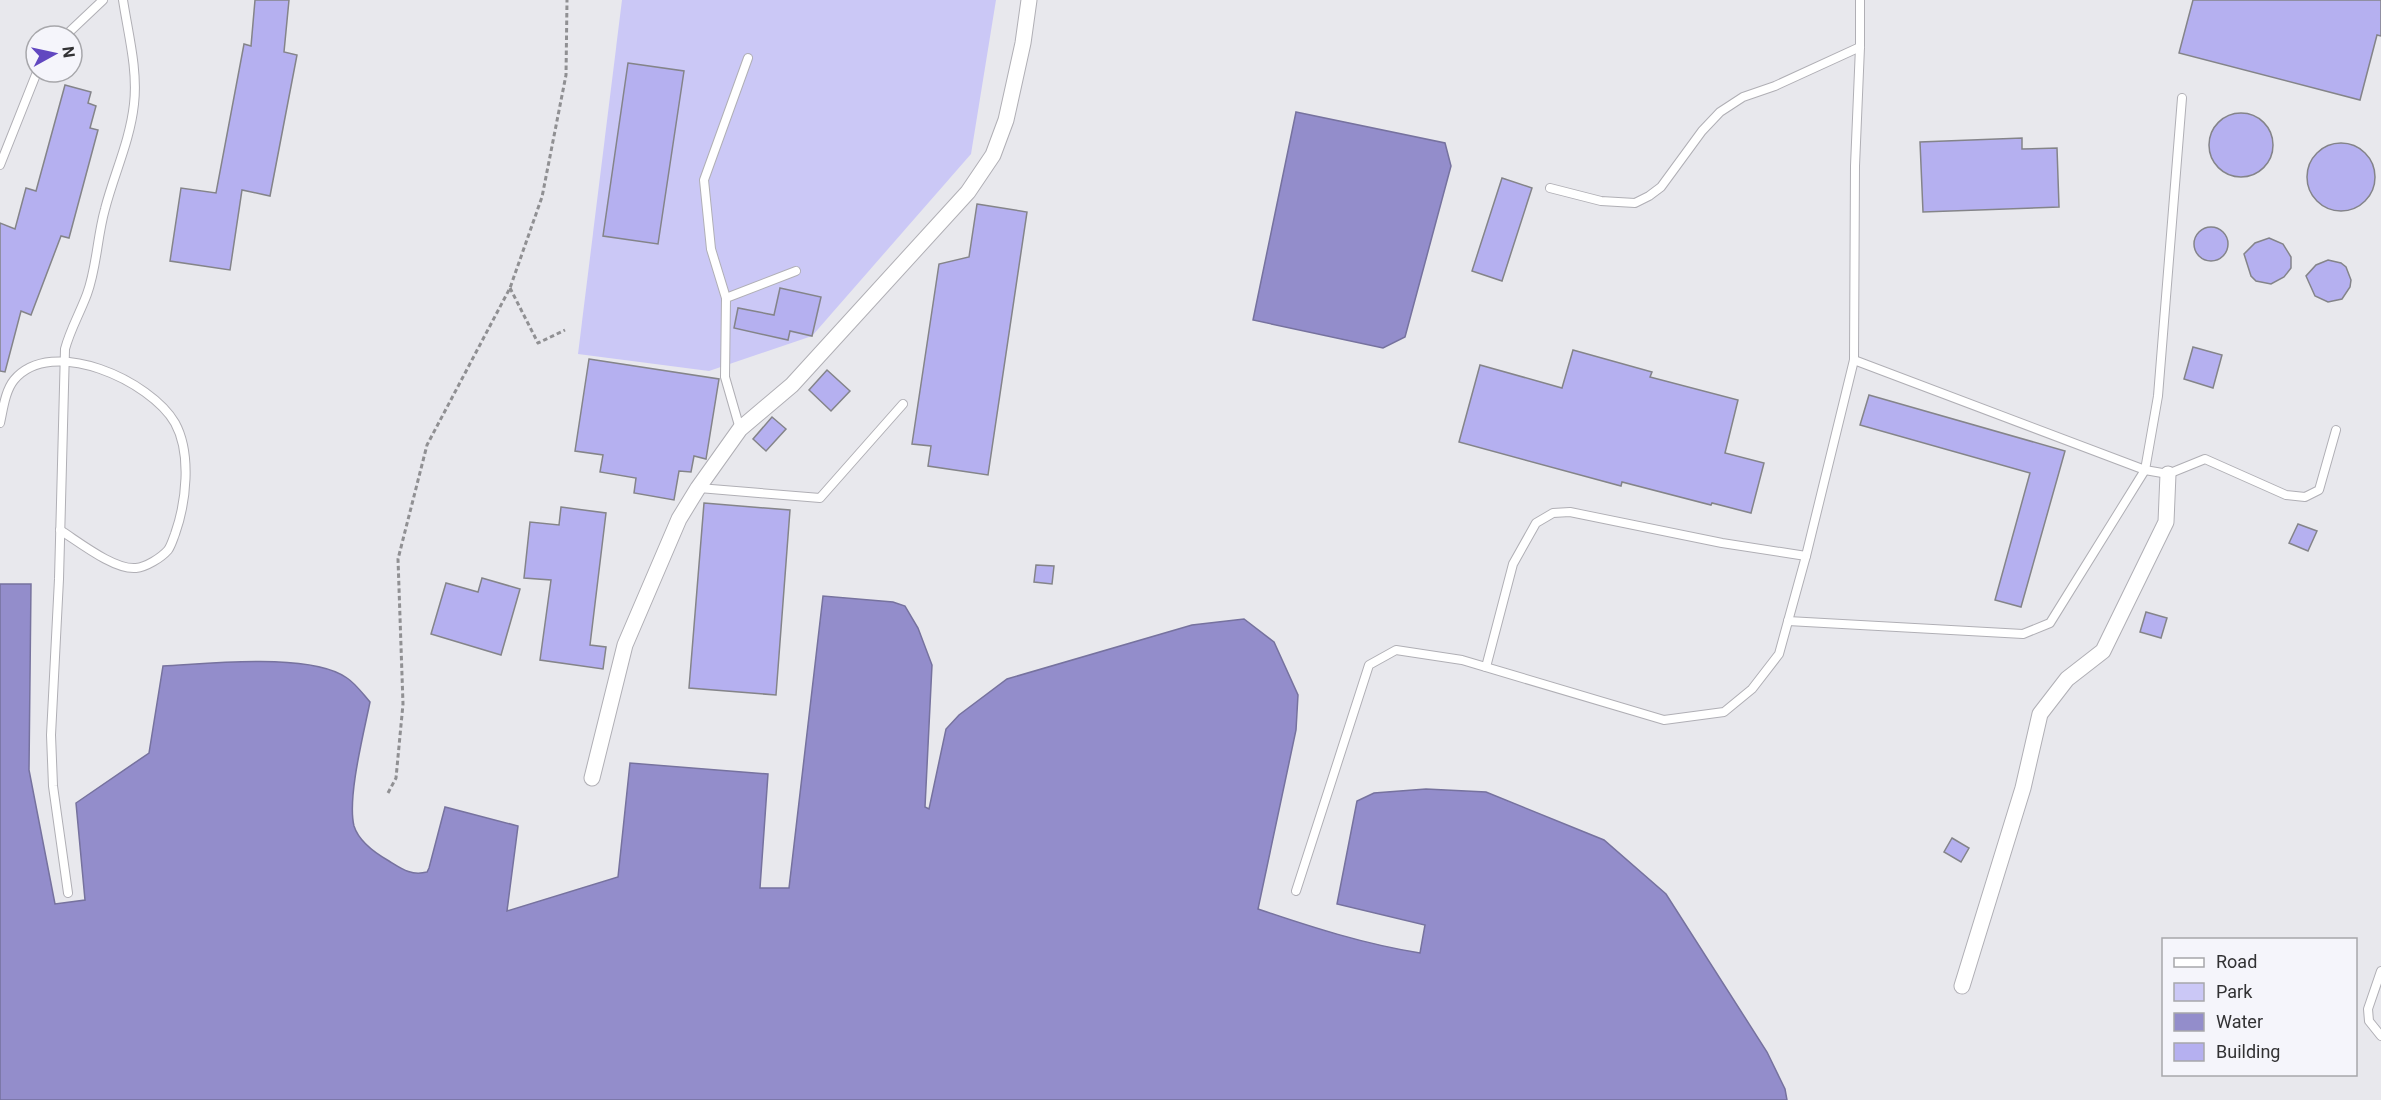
<svg xmlns="http://www.w3.org/2000/svg" width="2381" height="1100" font-family="Roboto,sans-serif">
<style>
.green{fill:#cbc8f6}
.water{fill:#938dcb;stroke:#76729e;stroke-width:1.5}
.building{fill:#b5b0f0;stroke:#848489;stroke-width:1.5}
.lines{fill:none;stroke-linecap:round;stroke-linejoin:round}
.service-casing{stroke:#b0afb5;stroke-width:10}
.minor-casing{stroke:#b0afb5;stroke-width:17}
.path{stroke:#909093;stroke-width:3;stroke-dasharray:4.5 3;stroke-linecap:butt}
.service{stroke:#fff;stroke-width:8}
.minor{stroke:#fff;stroke-width:15}
</style>
<rect width="100%" height="100%" fill="#e8e8ed"/>
<polygon class="green" points="622,0 996,0 971,154 812,336 709,371 578,354"/>
<g class="water">
<polygon points="1296,112 1445,143 1451,166 1405,337 1383,348 1253,320"/>
<path d="M0 584H31L29 770 55 904 85 900 76 803 149 753 163 666C208 664 310 652 347 678 356 684 363 694 370 702 364 732 347 798 354 826 359 842 375 853 389 861 402 869 411 876 427 872L429 868 445 807 518 826 507 911 618 877 630 763 768 774 760 888H789L823 596 893 602 905 606 918 628 932 665 925 807 929 809 946 729 959 715 1007 679 1192 625 1244 619 1274 642 1298 695 1296 730 1258 909C1311 927 1364 944 1420 953L1425 925 1337 904 1357 801 1374 793 1426 789 1486 792 1604 840 1666 894 1767 1052 1785 1089 1787 1100H0Z"/>
</g>
<g class="building">
<polygon points="255,0 289,0 284,52 297,55 270,196 242,190 230,270 170,261 181,188 216,193 244,44 251,46"/>
<polygon points="2193,0 2381,0 2381,36 2377,35 2360,100 2179,53"/>
<polygon points="628,63 684,71 658,244 603,236"/>
<polygon points="65,85 91,92 88,103 96,106 90,128 98,130 69,238 61,236 31,315 21,311 5,372 0,371 0,223 15,229 26,188 36,191"/>
<circle cx="2241" cy="145" r="32"/>
<polygon points="2022,138 2022,149 2057,148 2059,207 1923,212 1920,142"/>
<circle cx="2341" cy="177" r="34"/>
<polygon points="1502,178 1532,188 1502,281 1472,271"/>
<polygon points="977,204 1027,212 988,475 928,466 931,446 912,444 939,264 969,257"/>
<circle cx="2211" cy="244" r="17"/>
<polygon points="2269,238 2283,244 2291,257 2291,268 2284,277 2271,284 2256,281 2251,276 2244,254 2255,243"/>
<polygon points="2328,260 2341,263 2346,267 2351,280 2350,287 2342,299 2328,302 2315,296 2306,276 2316,265"/>
<polygon points="780,288 821,297 812,336 790,331 788,340 734,328 738,308 774,315"/>
<polygon points="2193,347 2222,355 2213,388 2184,379"/>
<polygon points="1573,350 1652,372 1650,377 1738,400 1725,453 1764,463 1751,513 1712,503 1711,505 1622,482 1621,486 1459,442 1480,365 1562,388"/>
<polygon points="589,359 719,379 706,459 694,456 691,472 679,471 674,500 634,493 636,478 600,472 603,455 575,451"/>
<polygon points="827,370 850,391 831,411 809,390"/>
<polygon points="1869,395 2065,451 2021,607 1995,600 2030,473 1860,425"/>
<polygon points="772,417 786,429 766,451 753,439"/>
<polygon points="704,503 790,510 776,695 689,688"/>
<polygon points="561,507 606,513 590,645 606,647 603,669 540,660 551,580 524,578 530,522 559,525"/>
<polygon points="2298,524 2317,531 2308,551 2289,543"/>
<polygon points="1036,565 1054,566 1052,584 1034,582"/>
<polygon points="482,578 520,589 501,655 431,634 446,583 478,592"/>
<polygon points="2146,612 2167,618 2161,638 2140,632"/>
<polygon points="1952,838 1969,848 1961,862 1944,852"/>
</g>
<g class="lines">
<g class="service-casing">
<g id="service">
<polyline points="65,36 103,0"/>
<polyline points="0,165 37,72"/>
<polyline points="1550,188 1601,201 1635,203 1649,196 1661,187 1702,131 1720,112 1743,97 1775,86 1860,47"/>
<polyline points="726,298 711,249 704,180 748,58"/>
<polyline points="1854,360 2145,470 2168,474 2205,459 2286,495 2305,497 2319,490 2336,430"/>
<path d="M0 423C3 410 5 391 14 380 52 335 151 381 175 423 192 454 186 503 175 534 173 539 171 546 168 550 161 558 146 567 136 568 114 570 79 542 60 530"/>
<polyline points="740,429 725,377 726,298 796,271"/>
<polyline points="699,488 820,498 903,404"/>
<polyline points="1788,621 2023,634 2050,623 2145,470 2158,396 2182,98"/>
<polyline points="1486,667 1513,564 1536,523 1553,513 1570,512 1722,543 1806,556"/>
<polyline points="1296,891 1369,665 1396,650 1462,660 1664,720 1724,712 1752,689 1779,654 1806,556 1854,360 1855,166 1860,47 1860,0"/>
<path d="M68 893 53 786 51 735 59 579 65 349C70 330 80 313 87 294 97 267 97 237 105 209 114 174 130 141 134 104 138 70 128 33 123 0"/>
<polyline points="2381,971 2368,1009 2369,1021 2381,1036"/>
</g>
</g>
<g class="minor-casing">
<g id="minor">
<polyline points="592,778 625,645 679,519 698,488 740,429 792,385 968,192 993,155 1006,120 1023,43 1029,0"/>
<polyline points="1962,986 2023,788 2040,714 2067,679 2103,651 2166,522 2168,474"/>
</g>
</g>
<g class="path">
<polyline points="510,288 538,343 565,330"/>
<polyline points="388,793 396,778 403,704 398,559 427,445 510,288 542,197 566,75 567,0"/>
</g>
<use href="#service" class="service"/>
<use href="#minor" class="minor"/>
</g>
<rect x="2162" y="938" width="195" height="138" fill="#f5f5fb" stroke="#a7a7ab" stroke-width="1.5"/>
<rect x="2174" y="958" width="30" height="9" fill="#ffffff" stroke="#a7a7ab" stroke-width="1.5"/>
<text x="2216" y="968" font-size="18" fill="#323234">Road</text>
<rect x="2174" y="983" width="30" height="18" fill="#cbc8f6" stroke="#a7a7ab" stroke-width="1.5"/>
<text x="2216" y="998" font-size="18" fill="#323234">Park</text>
<rect x="2174" y="1013" width="30" height="18" fill="#938dcb" stroke="#a7a7ab" stroke-width="1.5"/>
<text x="2216" y="1028" font-size="18" fill="#323234">Water</text>
<rect x="2174" y="1043" width="30" height="18" fill="#b5b0f0" stroke="#a7a7ab" stroke-width="1.5"/>
<text x="2216" y="1058" font-size="18" fill="#323234">Building</text>
<g transform="translate(54 54) rotate(82)"><circle r="28" fill="#f5f5fb" stroke="#a7a7ab" stroke-width="1.5"/>
<path d="M0-4.5L10 22L0 15L-10 22Z" fill="#6147c0"/>
<text y="-9" font-size="16" font-weight="bold" text-anchor="middle" fill="#323234">N</text>
</g>
</svg>
